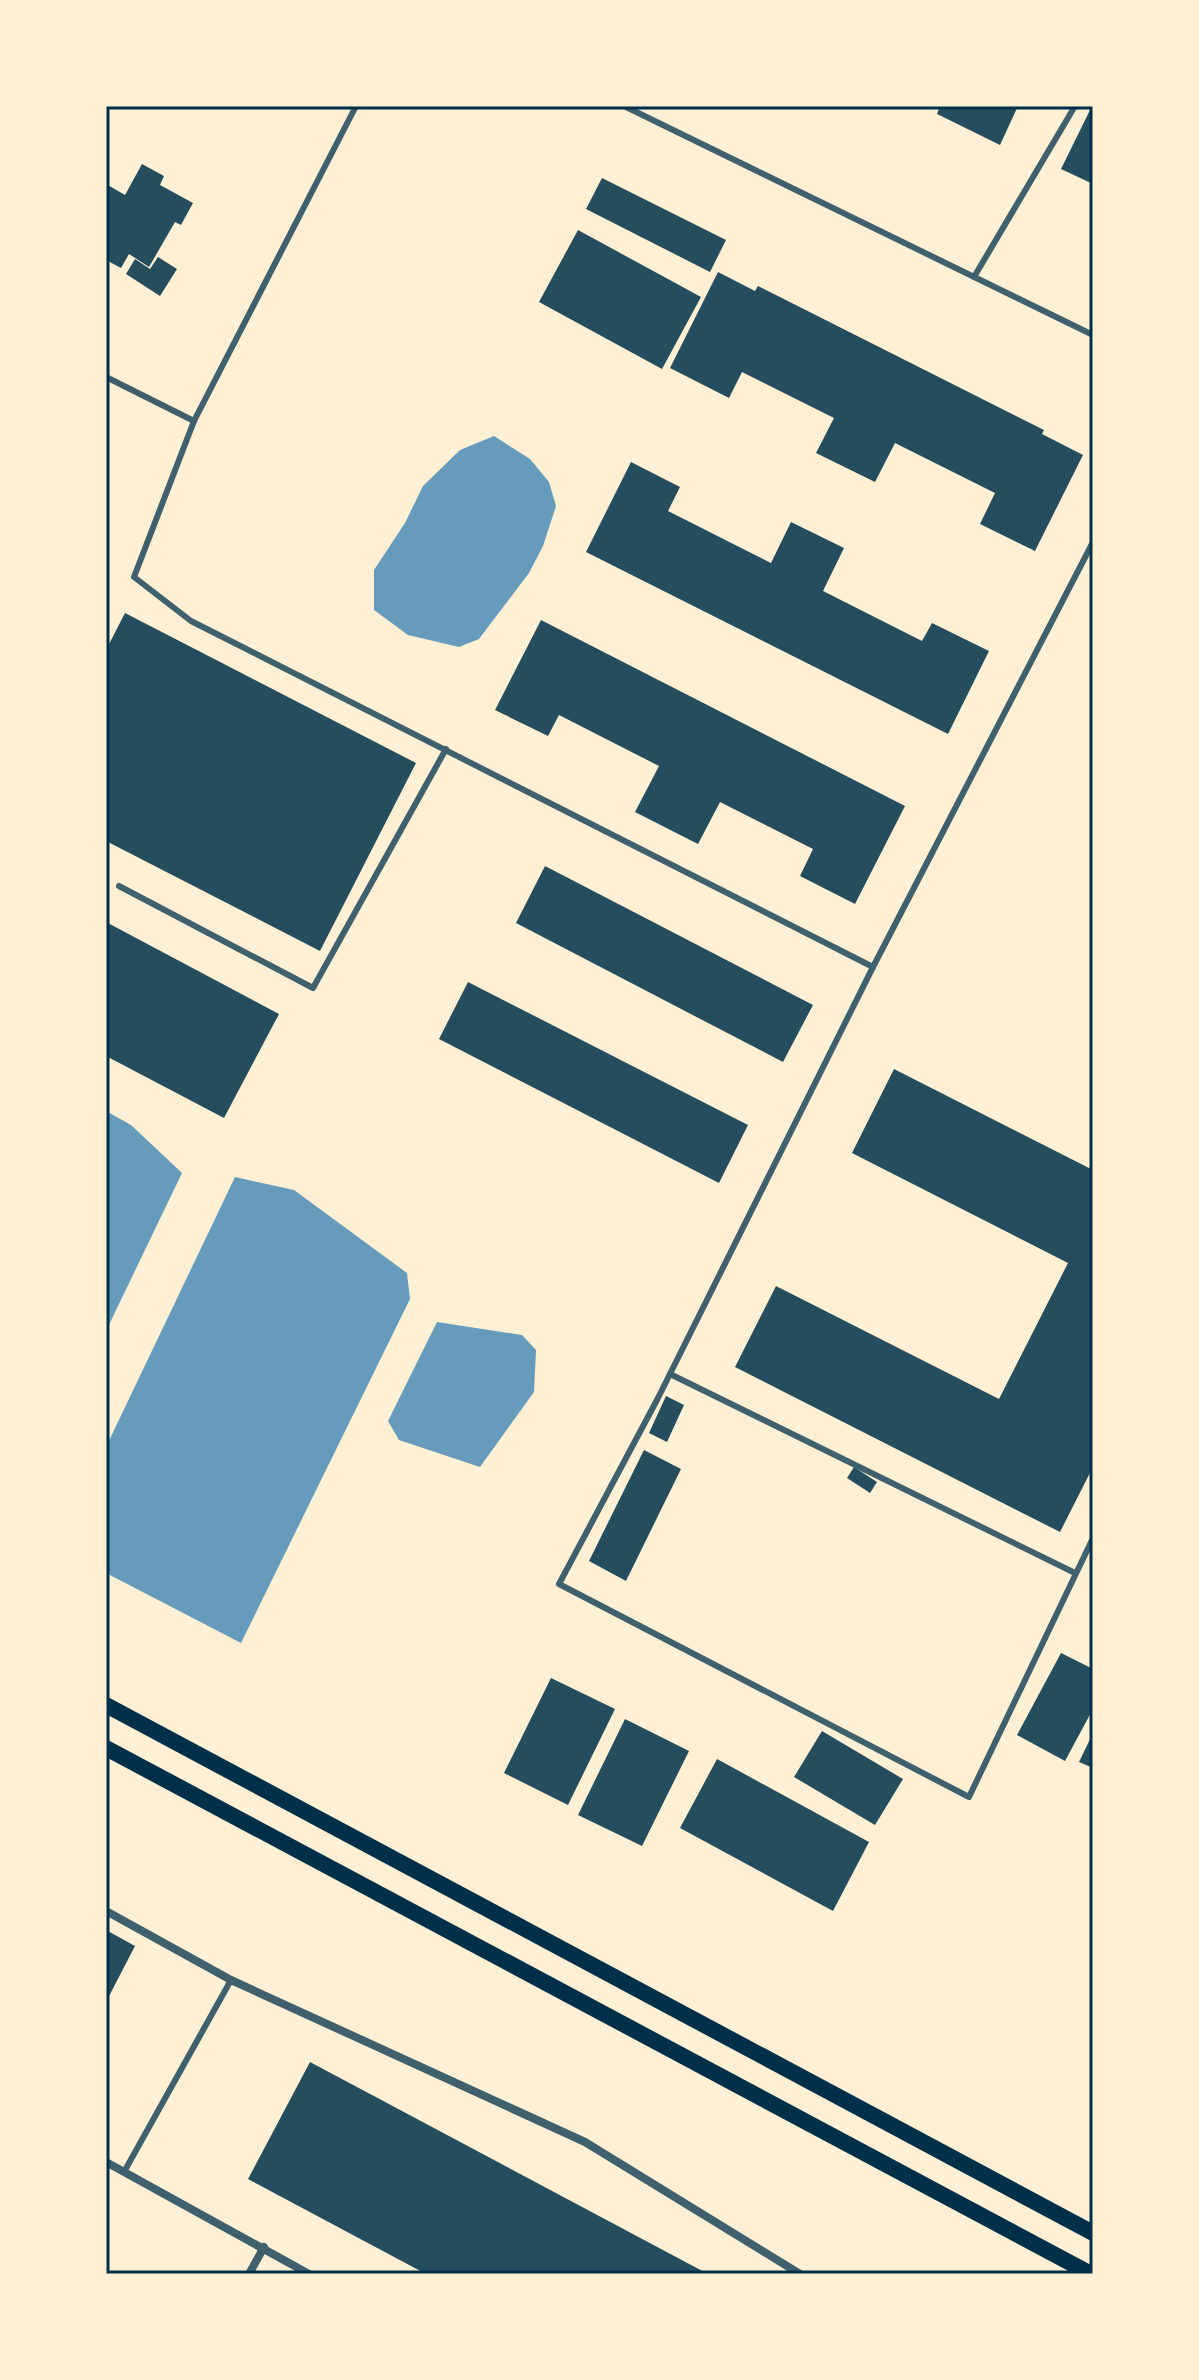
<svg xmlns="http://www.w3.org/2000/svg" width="1199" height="2380" font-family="Helvetica,sans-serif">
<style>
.water{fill:#669bbc}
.building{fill:#264d5e}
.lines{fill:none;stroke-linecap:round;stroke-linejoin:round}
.service{stroke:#3f606c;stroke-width:6}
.minor{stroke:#3f606c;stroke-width:8}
.secondary{stroke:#003049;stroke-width:16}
.neatline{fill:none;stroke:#003049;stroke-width:3}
</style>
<rect width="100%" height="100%" fill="#fdf0d5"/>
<g class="water">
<polygon points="494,436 530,459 549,482 556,506 543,546 529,573 479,639 459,647 408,635 374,610 374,570 405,523 423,486 460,450"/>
<polygon points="106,1111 131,1125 182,1173 106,1331"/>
<polygon points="235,1177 294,1190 407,1273 410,1299 241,1643 106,1573 106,1447"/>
<polygon points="437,1322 522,1335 536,1350 534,1392 480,1467 399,1440 388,1421"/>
</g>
<g class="building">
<polygon points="940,106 1018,106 1000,145 937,114"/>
<polygon points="1092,106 1093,106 1093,184 1061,169"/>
<polygon points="142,164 164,176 160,185 193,203 181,225 175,222 149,267 129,254 121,268 106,260 106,184 125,195"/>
<polygon points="602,178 726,240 710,272 586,209"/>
<polygon points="578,230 701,297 662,369 539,302"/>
<polygon points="158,257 177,269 160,296 126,274 135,259 150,269"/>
<polygon points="718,272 755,291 758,286 1044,430 1042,434 1083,455 1035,551 980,524 995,493 895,443 875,482 816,453 834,418 742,372 729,398 670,368"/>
<polygon points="631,462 680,487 668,511 771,563 791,522 844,548 823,591 922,641 932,623 989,651 948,734 586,552"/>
<polygon points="125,613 416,763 320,951 106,841 106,650"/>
<polygon points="541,620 905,806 855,904 800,876 813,849 720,802 698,844 635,812 659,766 559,715 548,736 495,710"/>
<polygon points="545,866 813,1005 783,1062 516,923"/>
<polygon points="106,922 279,1014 224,1118 106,1056"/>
<polygon points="468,982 748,1125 719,1183 439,1039"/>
<polygon points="894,1069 1093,1170 1093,1467 1060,1532 735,1367 776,1286 999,1399 1068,1263 852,1153"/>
<polygon points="666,1396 684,1405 667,1442 649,1433"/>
<polygon points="644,1450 681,1469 626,1581 589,1561"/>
<polygon points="854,1467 877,1482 870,1493 847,1478"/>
<polygon points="1061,1653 1093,1669 1093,1709 1065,1761 1017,1735"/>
<polygon points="551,1678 615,1709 568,1805 504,1773"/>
<polygon points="625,1719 689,1751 642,1846 578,1815"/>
<polygon points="822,1731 903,1779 875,1825 794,1777"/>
<polygon points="1093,1733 1093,1768 1079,1762"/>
<polygon points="717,1759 869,1842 833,1911 680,1828"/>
<polygon points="106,1930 135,1946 106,2002"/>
<polygon points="310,2062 708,2274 426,2274 248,2179"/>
</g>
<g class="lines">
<g class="service">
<polyline points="356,106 194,421 134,577 191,621 873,967"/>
<polyline points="624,106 1093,335"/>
<polyline points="974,277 1075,106"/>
<polyline points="106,377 194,421"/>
<polyline points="1093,542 873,967 658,1398 559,1584 969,1797 1093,1538"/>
<polyline points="119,886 313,988 446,749"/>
<polyline points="670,1374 1075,1573"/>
<polyline points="124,2172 231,1980"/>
</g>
<g class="minor">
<polyline points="106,1911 231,1980 585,2142 800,2274"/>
<polyline points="106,2162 309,2274"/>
<polyline points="249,2274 264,2247"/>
</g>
<g class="secondary">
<polyline points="106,1705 1093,2233"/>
<polyline points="106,1748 1091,2274"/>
</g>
</g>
<rect width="1199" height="2380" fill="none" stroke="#fdf0d5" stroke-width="216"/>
<rect x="108" y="108" width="983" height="2164" class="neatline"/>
</svg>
